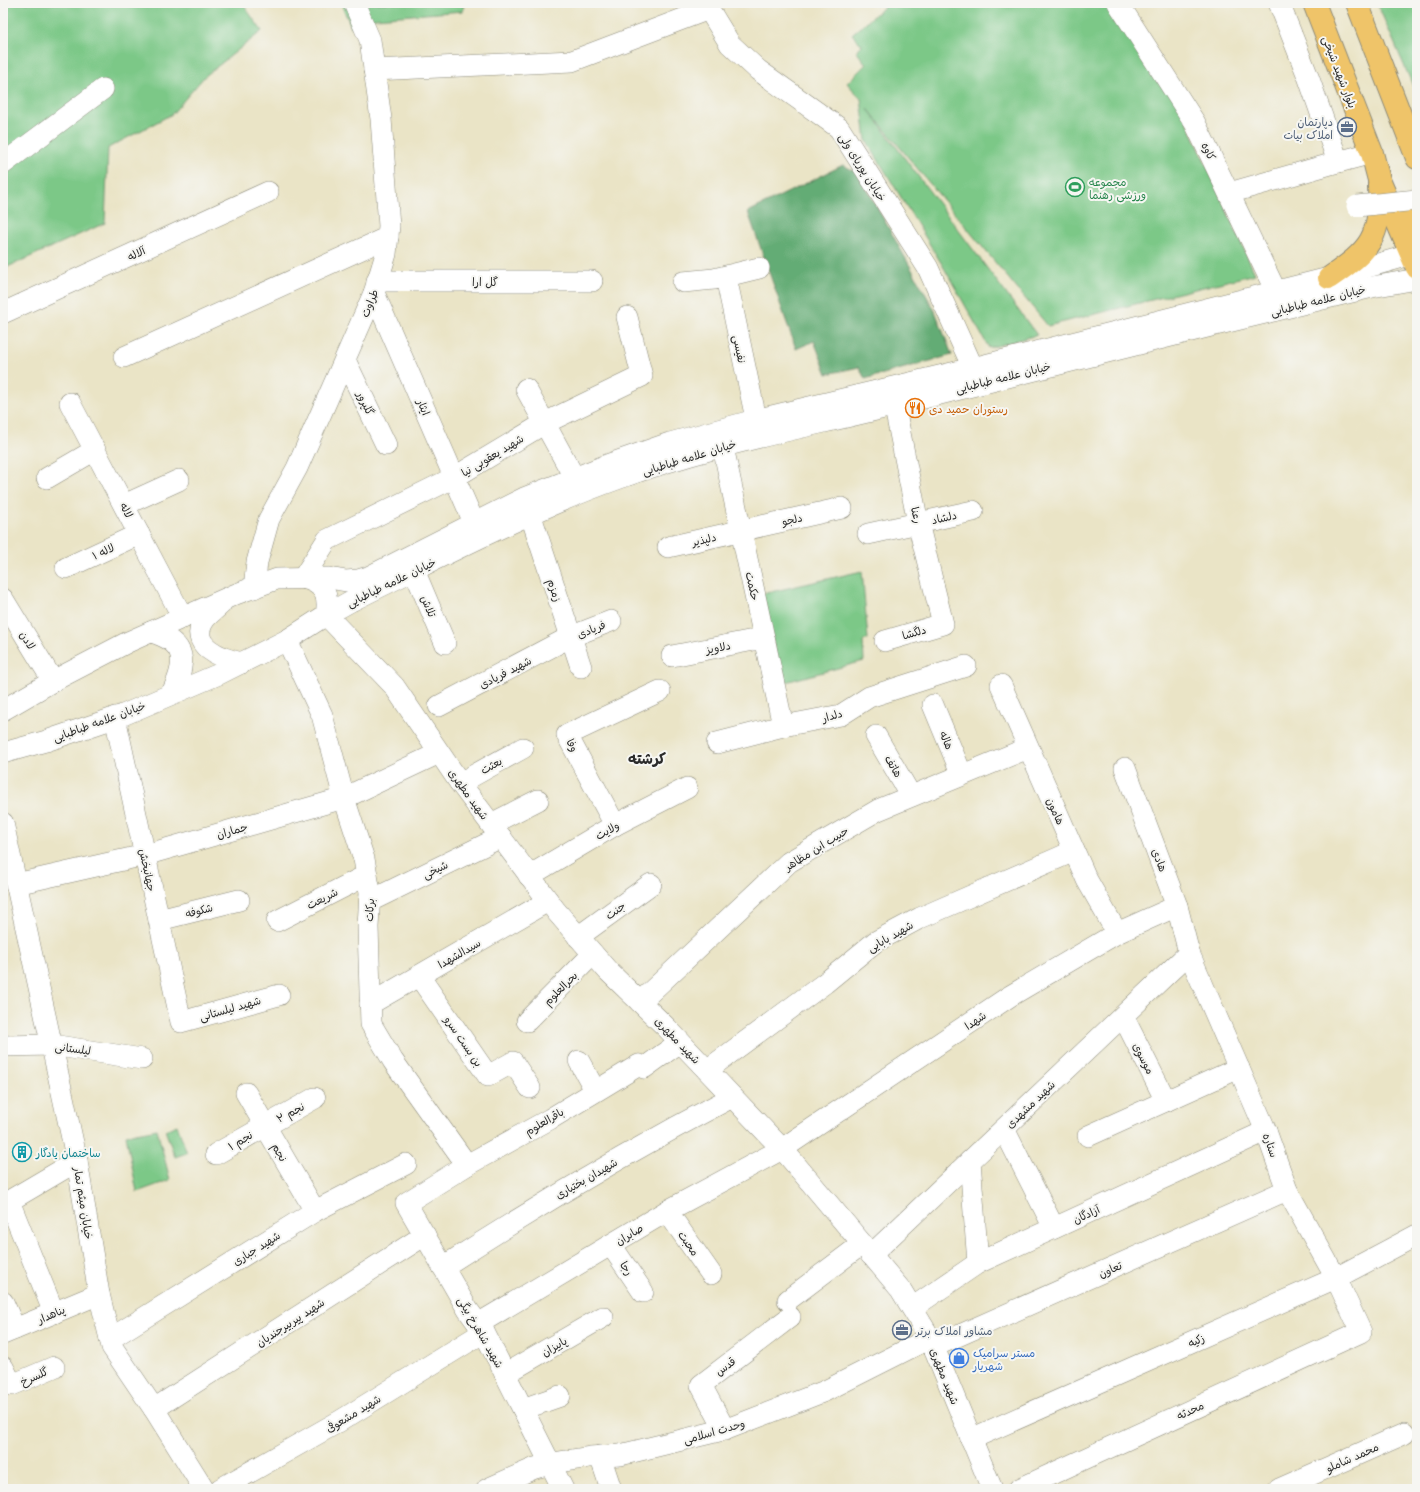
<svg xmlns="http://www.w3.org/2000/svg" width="1420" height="1492" font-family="Mali,'Playpen Sans Arabic',sans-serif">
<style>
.green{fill:#7bc887;stroke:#537a59}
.forest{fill:#64ac74;stroke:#486c50}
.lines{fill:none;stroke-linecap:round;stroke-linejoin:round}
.minor-casing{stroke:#8a8878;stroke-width:22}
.major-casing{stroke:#8a8878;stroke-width:24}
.minor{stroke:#fff;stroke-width:21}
.major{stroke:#efc469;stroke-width:22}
.minor-bridge-casing{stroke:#8a8878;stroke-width:22;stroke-linecap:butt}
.minor-bridge{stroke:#fff;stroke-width:21}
.labels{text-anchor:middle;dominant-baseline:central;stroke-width:4;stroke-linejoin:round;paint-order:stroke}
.street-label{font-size:11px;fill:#2b2b2b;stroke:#f6f6f2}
.service-label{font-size:11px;fill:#4e5e75;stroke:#f6f6f2;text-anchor:end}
.leisure-label{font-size:11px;fill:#27864d;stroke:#f6f6f2;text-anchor:start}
.food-label{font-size:11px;fill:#c56008;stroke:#f6f6f2;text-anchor:start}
.culture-label{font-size:11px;fill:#0d838f;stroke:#f6f6f2;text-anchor:start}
.shop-label{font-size:11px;fill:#366cbe;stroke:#f6f6f2;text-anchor:start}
.district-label{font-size:15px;font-weight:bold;fill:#2b2b2b;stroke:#f6f6f2}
</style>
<rect width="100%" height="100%" fill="#f6f6f2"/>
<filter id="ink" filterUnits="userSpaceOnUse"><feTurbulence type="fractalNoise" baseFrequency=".025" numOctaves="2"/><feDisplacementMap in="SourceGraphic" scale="8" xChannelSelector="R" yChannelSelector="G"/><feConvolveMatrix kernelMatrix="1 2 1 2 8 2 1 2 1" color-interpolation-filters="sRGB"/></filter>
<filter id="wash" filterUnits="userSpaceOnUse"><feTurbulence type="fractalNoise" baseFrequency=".012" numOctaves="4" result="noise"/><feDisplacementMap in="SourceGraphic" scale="16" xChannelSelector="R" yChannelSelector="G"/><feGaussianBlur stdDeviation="0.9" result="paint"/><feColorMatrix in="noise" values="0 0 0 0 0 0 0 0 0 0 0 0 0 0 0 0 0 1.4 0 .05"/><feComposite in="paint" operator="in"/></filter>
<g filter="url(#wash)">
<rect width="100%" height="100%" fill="#eae4c6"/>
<g class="green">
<polygon points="3,3 242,3 262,31 204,77 172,114 108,148 105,223 3,269"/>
<polygon points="341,3 464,3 463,11 375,18 351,27"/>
<polygon points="889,3 1116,3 1162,65 1255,274 1048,326 868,109 1037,335 989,348 943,266 866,140 861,99 847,83 866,64 856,51 862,45 852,34"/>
<polygon points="1377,3 1417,3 1417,95"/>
<polygon points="862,571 868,639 863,641 864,661 782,683 762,594"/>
<polygon points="177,1125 187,1153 175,1157 165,1130"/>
<polygon points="157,1129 170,1180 137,1192 126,1135"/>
</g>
<polygon class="forest" points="843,165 858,173 935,311 952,355 865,379 859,367 827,374 814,341 796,349 748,212"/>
</g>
<g filter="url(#ink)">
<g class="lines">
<g class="minor-casing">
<g id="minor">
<polyline points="705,3 730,44 758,70 839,128 928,268 973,368"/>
<polyline points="1118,3 1195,123 1281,302"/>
<polyline points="1279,3 1309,79 1338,162 1372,153"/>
<polyline points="374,70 572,61 709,9"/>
<polyline points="3,164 103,89"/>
<polyline points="1229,193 1338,162"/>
<polyline points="726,277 759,433"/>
<polyline points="377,281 592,281"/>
<polyline points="683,282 714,279 759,268"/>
<polyline points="374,293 479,534"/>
<polyline points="3,313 268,192"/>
<path d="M627 317 642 376 545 423 455 477 327 540 303 578C323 583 330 594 326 615L394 686 460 783 556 911 608 971 667 1028 785 1152 901 1290 930 1338 992 1489"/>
<polyline points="124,357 388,237"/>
<polyline points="345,360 386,445"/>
<polyline points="526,389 574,477 578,490"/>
<polyline points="70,403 183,618"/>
<polyline points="720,433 783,726"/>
<polyline points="47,478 95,450"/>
<polyline points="526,501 581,667"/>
<polyline points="124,505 179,480"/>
<polyline points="868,534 973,511"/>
<polyline points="668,547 842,508"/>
<polyline points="66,568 139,534"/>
<polyline points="414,570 445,643"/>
<polyline points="254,588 257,562 269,519 297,468 374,293 386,254 389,226 381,119 370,40 354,3"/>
<polyline points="3,599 53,681"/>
<path d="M221 604C216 609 209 614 205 619 186 646 223 659 242 663"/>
<path d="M151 632C189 643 186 663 172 693"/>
<polyline points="287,640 322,715 344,798 364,859 370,892 368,927 371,1024 393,1061 467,1165"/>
<polyline points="885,641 943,624 918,523 892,393"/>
<polyline points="672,656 764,638"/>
<polyline points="1001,685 1087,880 1117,933"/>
<polyline points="933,705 962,775"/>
<polyline points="439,706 570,637 611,621"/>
<polyline points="3,710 53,681 128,642 236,594 277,579 329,578 346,581 358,580 368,577 524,498 607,465 670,443 755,420 973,368 1329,278 1417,253"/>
<polyline points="115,717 181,1022 279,995"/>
<polyline points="876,736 911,796"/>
<polyline points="717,743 783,726 841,715 869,697 966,666"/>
<path d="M3 753 46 741 123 715 219 674 287 640 326 615 351 601C439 558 527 511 620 478 710 445 804 428 896 405 1055 365 1213 325 1372 287L1417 279"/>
<polyline points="460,783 523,748"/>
<polyline points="3,823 77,1161 99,1294 112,1347 154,1409 204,1489"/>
<polyline points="491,824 538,800"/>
<polyline points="615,825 567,735 660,691"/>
<polyline points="529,876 615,825 687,788"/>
<polyline points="16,884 145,855 344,798 439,753"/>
<polyline points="370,901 501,837"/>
<polyline points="159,920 239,900"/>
<polyline points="277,921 367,875"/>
<polyline points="578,937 651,884"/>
<polyline points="419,976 488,1076 513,1062 530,1088"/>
<polyline points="640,1002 789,862 878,810 1028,748"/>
<polyline points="370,1004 548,901"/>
<polyline points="1123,1016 1166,1101"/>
<polyline points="527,1021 593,954"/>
<polyline points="3,1046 52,1045 142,1059"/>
<polyline points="579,1061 595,1090"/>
<polyline points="707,1070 825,983 875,942 920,918 1074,851"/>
<polyline points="246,1093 315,1211"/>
<polyline points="1004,1129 1054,1228"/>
<polyline points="1088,1136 1239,1068"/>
<polyline points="216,1154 315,1098"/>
<polyline points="970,1161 978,1263"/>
<polyline points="667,1211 711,1274"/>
<polyline points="611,1245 643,1292"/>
<polyline points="871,1255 1189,953"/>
<path d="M443 1267C537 1206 633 1149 732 1097"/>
<polyline points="788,1300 862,1244"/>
<polyline points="3,1302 15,1329"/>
<polyline points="912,1308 978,1263 1266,1131"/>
<polyline points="54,1313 9,1201 77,1161"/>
<polyline points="478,1324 667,1211 782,1149 1010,996 1117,933 1177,906"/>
<polyline points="3,1334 99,1294"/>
<polyline points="110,1339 315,1211 406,1164"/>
<polyline points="933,1347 1287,1190"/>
<polyline points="3,1367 12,1385 54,1367"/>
<polyline points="505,1374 603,1317"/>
<polyline points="154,1409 425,1235"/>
<polyline points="523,1409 560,1396"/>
<polyline points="725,1430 701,1385 790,1317"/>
<polyline points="971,1439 1336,1278 1417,1235"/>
<polyline points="600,1456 611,1489"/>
<polyline points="220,1489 340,1421 484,1332"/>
<polyline points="487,1489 535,1468 559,1462 590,1457 620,1455 727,1429 825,1391 930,1338"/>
<polyline points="563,1489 484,1332 468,1310 406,1203 467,1165 550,1119 639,1065 644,1068 680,1042"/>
<polyline points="1019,1489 1361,1332 1336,1278 1287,1190 1266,1131 1189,953 1177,906 1125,768"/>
<polyline points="1279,1489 1404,1434"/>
</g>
</g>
<g class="major-casing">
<g id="major">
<polyline points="1314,3 1372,153 1379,180 1417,268"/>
<polyline points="1357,3 1417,158"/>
<polyline points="1395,214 1409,222 1417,222"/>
<path d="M1329 278C1371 249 1381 238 1379 185"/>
</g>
</g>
<use href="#minor" class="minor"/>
<use href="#major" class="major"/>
<g class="minor-bridge-casing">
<polyline id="minor-bridge" points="1357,206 1417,200"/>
</g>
<use href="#minor-bridge" class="minor-bridge"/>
</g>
</g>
<defs>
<g id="office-ring" transform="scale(1)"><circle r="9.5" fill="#f6f6f2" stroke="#5c6f8a" stroke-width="1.5"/><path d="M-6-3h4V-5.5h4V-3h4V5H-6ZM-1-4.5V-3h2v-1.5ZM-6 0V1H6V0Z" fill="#5c6f8a"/></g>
<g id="stadium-ring" transform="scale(1)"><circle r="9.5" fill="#f6f6f2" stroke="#2e9e5b" stroke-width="1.5"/><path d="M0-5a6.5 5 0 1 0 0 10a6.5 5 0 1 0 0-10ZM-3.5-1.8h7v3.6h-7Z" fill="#2e9e5b"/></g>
<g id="restaurant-ring" transform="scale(1)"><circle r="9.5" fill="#f6f6f2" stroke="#e8710a" stroke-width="1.5"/><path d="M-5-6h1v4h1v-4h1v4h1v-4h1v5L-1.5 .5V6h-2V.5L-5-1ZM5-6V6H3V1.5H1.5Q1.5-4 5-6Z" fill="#e8710a"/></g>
<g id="building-ring" transform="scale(1)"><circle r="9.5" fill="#f6f6f2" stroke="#0f9aa8" stroke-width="1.5"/><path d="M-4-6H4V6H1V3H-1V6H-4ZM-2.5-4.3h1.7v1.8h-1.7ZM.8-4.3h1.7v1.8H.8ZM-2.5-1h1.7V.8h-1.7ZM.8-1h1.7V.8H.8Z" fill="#0f9aa8"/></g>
<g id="shop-ring" transform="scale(1)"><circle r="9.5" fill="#f6f6f2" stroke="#3f7fe0" stroke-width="1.5"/><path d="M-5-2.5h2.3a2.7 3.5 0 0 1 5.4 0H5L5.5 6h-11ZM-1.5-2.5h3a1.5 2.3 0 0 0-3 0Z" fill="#3f7fe0"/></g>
</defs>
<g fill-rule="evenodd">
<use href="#office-ring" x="1347" y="127"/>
<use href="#stadium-ring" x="1075" y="187"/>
<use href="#restaurant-ring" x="915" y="408"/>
<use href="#building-ring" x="22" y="1152"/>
<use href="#office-ring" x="902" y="1330"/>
<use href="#shop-ring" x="959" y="1358"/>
</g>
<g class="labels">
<g class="street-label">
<text transform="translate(1340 72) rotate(69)">بلوار شهید شیخی</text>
<text transform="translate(1209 151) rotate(64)">کاوه</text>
<text transform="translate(863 167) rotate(58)">خیابان پوریای ولی</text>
<text transform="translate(136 253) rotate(-25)">آلاله</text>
<text x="485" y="281">گل ارا</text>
<text transform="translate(1318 300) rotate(-14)">خیابان علامه طباطبایی</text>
<text transform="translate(369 303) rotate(-68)">طراوت</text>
<text transform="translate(740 349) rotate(79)">نفیسی</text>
<text transform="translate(1003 377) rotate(-14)">خیابان علامه طباطبایی</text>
<text transform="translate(366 403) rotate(64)">گلپرور</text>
<text transform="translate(424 407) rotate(67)">ایثار</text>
<text transform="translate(492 455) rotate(-31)">شهید یعقوبی نیا</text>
<text transform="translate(689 457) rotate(-17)">خیابان علامه طباطبایی</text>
<text transform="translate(127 510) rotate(62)">لاله</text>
<text transform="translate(917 515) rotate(78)">رعنا</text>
<text transform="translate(944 517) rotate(-13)">دلشاد</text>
<text transform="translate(792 519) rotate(-12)">دلجو</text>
<text transform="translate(704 539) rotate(-13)">دلپذیر</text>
<text transform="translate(103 551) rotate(-25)">لاله ۱</text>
<text transform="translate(391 582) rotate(-26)">خیابان علامه طباطبایی</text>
<text transform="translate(753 586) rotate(78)">حکمت</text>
<text transform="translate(555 590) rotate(72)">زمزم</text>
<text transform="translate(429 606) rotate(67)">تلاش</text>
<text transform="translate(591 629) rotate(-22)">فریادی</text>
<text transform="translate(914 632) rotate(-16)">دلگشا</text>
<text transform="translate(28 640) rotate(58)">لادن</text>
<text transform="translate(718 647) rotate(-11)">دلاویز</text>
<text transform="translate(505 672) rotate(-27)">شهید فریادی</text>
<text transform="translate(832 715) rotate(-16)">دلدار</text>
<text transform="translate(99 721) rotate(-20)">خیابان علامه طباطبایی</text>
<text transform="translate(947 740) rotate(67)">هاله</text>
<text transform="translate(573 745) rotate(62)">وفا</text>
<text transform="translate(491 765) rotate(-29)">بعثت</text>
<text transform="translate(894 766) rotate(59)">هاتف</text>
<text transform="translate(469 794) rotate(54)">شهید مطهری</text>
<text transform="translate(1056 811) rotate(66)">هامون</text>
<text transform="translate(232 830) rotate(-16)">جماران</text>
<text transform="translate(607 830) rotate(-30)">ولایت</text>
<text transform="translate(816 848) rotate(-32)">حبیب ابن مظاهر</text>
<text transform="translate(1160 860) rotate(69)">هادی</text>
<text transform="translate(435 869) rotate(-26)">شیخی</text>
<text transform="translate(148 870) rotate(78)">جهانبخش</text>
<text transform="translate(322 898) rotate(-27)">شریعت</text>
<text transform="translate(199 910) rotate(-14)">شکوفه</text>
<text transform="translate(369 910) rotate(-86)">برکات</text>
<text transform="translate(615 910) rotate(-36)">جنت</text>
<text transform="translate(890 936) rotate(-30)">شهید بابایی</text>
<text transform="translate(459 953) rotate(-30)">سیدالشهدا</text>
<text transform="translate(560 988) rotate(-45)">بحرالعلوم</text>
<text transform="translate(230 1008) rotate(-16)">شهید لیلستانی</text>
<text transform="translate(975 1020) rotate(-34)">شهدا</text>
<text transform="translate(678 1040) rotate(46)">شهید مطهری</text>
<text transform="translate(464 1041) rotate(56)">بن بست سرو</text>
<text transform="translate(73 1048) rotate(8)">لیلستانی</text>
<text transform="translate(1144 1058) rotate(63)">موسوی</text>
<text transform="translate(1030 1104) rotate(-44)">شهید مشهدی</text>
<text transform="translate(290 1112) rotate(-28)">نجم ۲</text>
<text transform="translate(544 1121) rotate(-30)">باقرالعلوم</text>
<text transform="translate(240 1140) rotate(-31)">نجم ۱</text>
<text transform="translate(1271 1145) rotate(70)">ستاره</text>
<text transform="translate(280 1152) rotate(60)">نجم</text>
<text transform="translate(586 1178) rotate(-30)">شهیدان بختیاری</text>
<text transform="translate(84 1203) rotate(81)">خیابان میثم تمار</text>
<text transform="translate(1086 1214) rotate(-25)">آزادگان</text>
<text transform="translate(629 1234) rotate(-31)">صابران</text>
<text transform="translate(689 1243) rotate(55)">محبت</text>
<text transform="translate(256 1248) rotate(-32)">شهید جباری</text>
<text transform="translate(627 1268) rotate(57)">رجا</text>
<text transform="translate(1110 1269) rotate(-24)">تعاون</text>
<text transform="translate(51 1314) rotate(-23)">پناهدار</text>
<text transform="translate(290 1322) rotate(-33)">شهید پیربیرجندیان</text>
<text transform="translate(481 1332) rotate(60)">شهید شاهرخ بیگی</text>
<text transform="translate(1196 1340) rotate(-24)">زکیه</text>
<text transform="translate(554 1346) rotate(-30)">پاییزان</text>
<text transform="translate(725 1366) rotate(-37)">قدس</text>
<text transform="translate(34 1376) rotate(-24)">گلسرخ</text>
<text transform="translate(945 1376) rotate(68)">شهید مطهری</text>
<text transform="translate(1190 1410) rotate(-25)">محدثه</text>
<text transform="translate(353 1413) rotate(-31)">شهید مشعوفی</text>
<text transform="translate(714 1431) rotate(-16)">وحدت اسلامی</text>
<text transform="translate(1352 1457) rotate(-24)">محمد شاملو</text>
</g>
<g class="service-label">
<text x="1333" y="121">دپارتمان<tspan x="1333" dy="13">املاک بیات</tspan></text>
<text x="916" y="1330" text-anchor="start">مشاور املاک برتر</text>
</g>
<g class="leisure-label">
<text x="1089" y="181">مجموعه<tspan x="1089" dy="13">ورزشی رهنما</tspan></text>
</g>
<g class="food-label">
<text x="929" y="408">رستوران حمید دی</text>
</g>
<g class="culture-label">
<text x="36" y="1152">ساختمان یادگار</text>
</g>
<g class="shop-label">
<text x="973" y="1352">مستر سرامیک<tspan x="973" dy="13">شهریار</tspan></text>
</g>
<g class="district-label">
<text x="647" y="758">کرشته</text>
</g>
</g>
<rect width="1420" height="1492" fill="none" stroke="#f6f6f2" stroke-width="16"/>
</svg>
